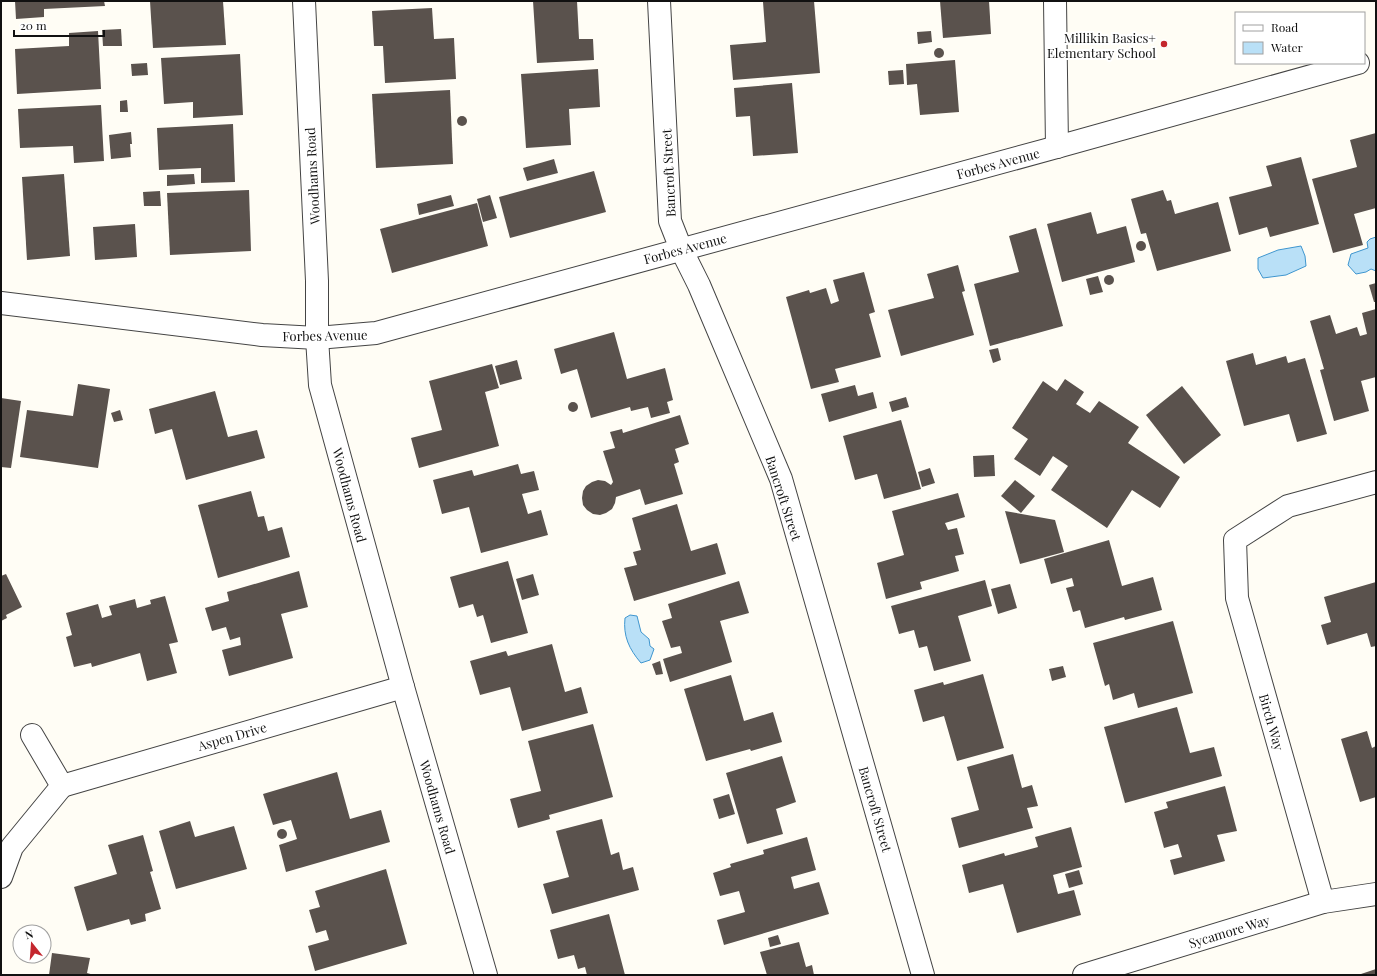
<svg xmlns="http://www.w3.org/2000/svg" width="1377" height="976" font-family="'Playfair Display',serif">
<style>
.water{fill:#b9e0f7;stroke:#3f96cf}
.building{fill:#5a524d}
.lines{fill:none;stroke-linecap:round;stroke-linejoin:round}
.minor-casing{stroke:#444;stroke-width:24}
.minor{stroke:#fff;stroke-width:22}
.poi-dot{fill:#c4262e;stroke:#fff;stroke-width:1.5}
.labels{text-anchor:middle;dominant-baseline:central;stroke-width:4;stroke-linejoin:round;paint-order:stroke}
.poi-label{font-size:13px;fill:#111;stroke:#fff;text-anchor:end}
.street-label{font-size:13px;fill:#111;stroke:#fff}
</style>
<rect width="100%" height="100%" fill="#fffdf5"/>
<g class="water">
<polygon points="1376,237 1376,271 1371,269 1366,272 1356,274 1348,265 1351,254 1368,248 1367,242 1370,239"/>
<polygon points="1301,246 1305,256 1306,266 1286,275 1263,278 1258,269 1258,258 1278,250"/>
<path d="M630 615 637 616 641 632 649 639 650 646 654 649 650 660 641 663C629 649 623 636 625 618Z"/>
</g>
<g class="building">
<polygon points="15,1 104,1 105,6 44,9 44,17 16,19"/>
<polygon points="150,1 223,1 226,45 153,48"/>
<polygon points="533,1 577,1 579,39 593,39 594,60 537,63"/>
<polygon points="781,1 814,1 820,73 733,80 730,45 766,42 763,2"/>
<polygon points="940,1 989,1 991,34 943,38"/>
<polygon points="432,8 434,39 454,38 456,79 385,83 383,46 374,46 372,11"/>
<polygon points="121,29 122,46 103,46 102,30"/>
<polygon points="98,31 101,89 17,94 15,49 69,46 69,33"/>
<polygon points="931,31 932,42 918,44 917,32"/>
<circle cx="939" cy="53" r="5"/>
<polygon points="240,54 243,115 193,118 193,102 164,104 161,58"/>
<polygon points="955,60 959,112 920,115 917,84 907,85 906,64"/>
<polygon points="147,63 148,75 132,76 131,64"/>
<polygon points="598,69 600,107 569,109 571,145 526,148 521,74"/>
<polygon points="903,70 904,84 889,85 888,71"/>
<polygon points="792,83 798,153 753,156 750,116 736,117 734,88"/>
<polygon points="450,90 453,164 376,168 372,94"/>
<polygon points="127,100 128,112 120,112 120,101"/>
<polygon points="101,105 104,161 74,163 73,146 20,148 18,109"/>
<circle cx="462" cy="121" r="5"/>
<polygon points="233,124 235,182 201,183 201,168 159,170 157,128"/>
<polygon points="131,132 132,144 130,144 131,157 111,159 109,135"/>
<polygon points="1376,133 1376,208 1354,214 1363,245 1333,253 1312,179 1357,167 1350,140"/>
<polygon points="1301,157 1319,224 1270,237 1267,227 1239,235 1229,197 1272,186 1266,166"/>
<polygon points="554,159 558,173 527,181 523,168"/>
<polygon points="594,171 606,212 510,238 499,197"/>
<polygon points="64,174 70,256 27,260 22,177"/>
<polygon points="194,174 195,184 167,186 167,175"/>
<polygon points="249,190 251,251 170,255 167,193"/>
<polygon points="1163,190 1167,201 1171,200 1175,214 1218,202 1231,251 1157,271 1146,233 1141,234 1131,199"/>
<polygon points="160,191 161,206 144,206 143,192"/>
<polygon points="451,195 454,206 419,215 417,204"/>
<polygon points="490,195 497,218 483,222 477,199"/>
<polygon points="477,203 488,246 392,273 380,229"/>
<polygon points="1091,212 1097,234 1126,226 1135,262 1062,282 1047,224"/>
<polygon points="135,224 137,257 95,260 93,227"/>
<polygon points="1036,228 1063,326 990,346 974,284 1019,272 1009,236"/>
<circle cx="1141" cy="246" r="5"/>
<polygon points="958,265 965,291 962,292 974,335 901,356 888,310 934,298 927,274"/>
<polygon points="864,272 875,312 869,314 881,357 835,369 839,382 811,389 786,297 809,290 810,293 826,288 831,304 839,301 833,280"/>
<circle cx="1109" cy="280" r="5"/>
<polygon points="1098,276 1103,292 1090,295 1086,279"/>
<polygon points="1376,283 1376,302 1374,302 1369,285"/>
<polygon points="1376,309 1376,377 1361,381 1369,411 1334,421 1320,370 1324,369 1310,321 1330,315 1336,334 1357,327 1360,336 1367,334 1362,313"/>
<polygon points="614,332 627,379 665,368 673,400 667,402 670,413 651,418 648,407 631,411 630,407 591,418 577,369 561,374 554,349"/>
<polygon points="998,348 1001,360 993,363 989,350"/>
<polygon points="1253,353 1256,365 1286,356 1288,363 1305,358 1327,434 1297,442 1289,414 1244,426 1226,361"/>
<polygon points="517,360 522,379 500,385 495,366"/>
<polygon points="492,364 499,388 485,392 499,446 419,468 411,438 442,430 429,381"/>
<polygon points="1065,379 1084,392 1076,404 1090,413 1099,401 1139,427 1128,443 1180,477 1160,508 1132,490 1107,528 1051,490 1068,466 1053,456 1040,476 1014,459 1028,439 1012,428 1043,381 1057,391"/>
<polygon points="78,384 110,389 98,468 20,457 27,410 73,416"/>
<polygon points="855,385 858,396 873,392 877,408 829,422 821,394"/>
<polygon points="1182,386 1221,435 1184,464 1146,415"/>
<polygon points="215,391 228,437 257,430 265,458 186,480 172,429 155,434 149,409"/>
<polygon points="906,397 909,407 892,412 889,402"/>
<polygon points="1,398 21,401 11,468 1,467"/>
<circle cx="573" cy="407" r="5"/>
<polygon points="120,410 123,420 114,422 111,413"/>
<polygon points="680,415 689,444 675,449 679,462 674,464 683,494 645,505 640,489 616,497 615,503 612,509 606,513 600,515 593,514 587,510 583,505 582,498 583,491 586,486 592,482 598,480 605,481 611,485 613,482 603,451 615,448 610,432 622,429 623,433"/>
<polygon points="901,420 921,489 884,499 877,474 855,480 843,436"/>
<polygon points="994,455 995,476 974,477 973,456"/>
<polygon points="518,464 521,474 534,471 539,490 522,494 528,514 541,510 548,535 481,553 469,507 442,514 433,480 472,470 474,476"/>
<polygon points="930,468 935,483 922,487 918,472"/>
<polygon points="1015,480 1035,496 1021,513 1001,496"/>
<polygon points="251,491 258,517 264,516 268,531 282,527 290,557 218,578 198,505"/>
<polygon points="958,493 965,517 945,523 948,530 957,528 964,554 955,556 959,571 920,582 922,589 886,599 877,563 904,555 892,511"/>
<polygon points="677,504 691,551 717,543 726,574 634,601 624,568 637,565 633,552 641,550 632,518"/>
<polygon points="1005,511 1055,520 1064,552 1020,564"/>
<polygon points="1109,540 1122,586 1153,577 1162,610 1125,620 1124,617 1085,628 1080,610 1073,612 1066,588 1074,586 1072,578 1051,584 1044,559"/>
<polygon points="508,561 528,633 491,643 483,615 477,617 473,604 459,608 450,577"/>
<polygon points="299,571 308,607 281,614 293,658 229,676 222,650 241,645 240,637 230,640 226,627 212,631 205,608 229,601 227,592"/>
<polygon points="6,574 22,607 6,615 7,618 1,621 1,576"/>
<polygon points="533,574 539,595 522,600 516,579"/>
<polygon points="985,580 992,606 958,616 971,661 934,671 927,646 919,648 914,630 899,634 891,606"/>
<polygon points="739,581 749,613 720,621 732,662 670,682 663,659 682,653 680,646 671,648 662,621 672,618 668,604"/>
<polygon points="1376,582 1376,646 1371,647 1367,633 1327,645 1321,625 1331,622 1324,597"/>
<polygon points="1010,584 1017,608 998,614 991,589"/>
<polygon points="165,596 178,642 169,644 177,673 147,681 140,653 92,667 91,663 74,667 66,637 72,635 66,613 98,604 102,618 112,615 109,606 135,599 137,608 151,604 150,600"/>
<polygon points="1173,621 1193,693 1138,708 1134,693 1113,700 1109,684 1105,686 1093,643"/>
<polygon points="552,644 565,692 581,687 588,713 522,731 510,687 480,695 470,661 506,651 508,656"/>
<polygon points="660,661 663,674 656,675 652,664"/>
<polygon points="1063,666 1066,677 1052,681 1049,669"/>
<polygon points="983,674 1004,748 957,761 944,716 923,722 914,690 943,682 944,685"/>
<polygon points="731,675 744,721 773,712 782,742 751,751 750,749 706,761 684,689"/>
<polygon points="1177,707 1190,753 1214,747 1222,776 1125,803 1104,727"/>
<polygon points="593,724 613,797 549,815 550,819 518,828 510,799 541,791 528,741"/>
<polygon points="1367,731 1372,748 1376,746 1376,797 1360,802 1341,739"/>
<polygon points="1013,754 1022,788 1032,785 1038,806 1027,808 1033,828 959,848 951,818 979,810 967,767"/>
<polygon points="782,756 796,802 776,809 783,834 747,844 726,773"/>
<polygon points="337,772 350,819 381,810 390,842 286,872 279,845 297,839 291,820 273,825 263,794"/>
<polygon points="1225,786 1237,831 1217,835 1225,861 1174,875 1170,860 1182,857 1178,844 1164,848 1154,812 1168,808 1166,802"/>
<polygon points="729,794 735,814 719,819 713,799"/>
<polygon points="602,819 611,855 619,852 623,870 633,867 639,890 552,914 543,884 569,877 556,831"/>
<polygon points="190,821 195,837 234,826 247,869 176,889 159,831"/>
<polygon points="1071,827 1082,867 1053,875 1058,894 1074,890 1081,915 1017,933 1003,884 969,893 962,865 1004,853 1005,856 1038,847 1035,837"/>
<circle cx="282" cy="834" r="5"/>
<polygon points="143,835 153,871 150,872 161,909 145,914 146,921 131,925 129,919 87,931 74,887 117,874 108,845"/>
<polygon points="807,837 816,870 791,877 794,889 819,882 829,914 724,945 717,920 745,912 739,891 720,896 713,873 731,867 730,864 764,854 763,850"/>
<polygon points="386,869 407,944 315,971 308,946 329,940 326,930 316,933 309,910 320,907 315,891"/>
<polygon points="1079,870 1083,884 1069,888 1065,874"/>
<polygon points="609,914 625,975 587,975 585,967 578,969 574,955 558,959 550,930"/>
<polygon points="778,935 781,944 770,947 768,938"/>
<polygon points="799,942 806,967 812,965 814,975 767,975 760,952"/>
<polygon points="52,953 90,958 87,973 94,975 49,975"/>
<polygon points="1376,969 1376,975 1358,975"/>
</g>
<g class="lines">
<g class="minor-casing">
<g id="minor">
<polyline points="304,1 317,281 317,338 320,385 403,687 486,975"/>
<polyline points="659,1 670,221 681,249 699,285 781,479 923,975"/>
<polyline points="1055,1 1057,147"/>
<polyline points="1,303 262,335 317,338 376,333 1057,147 1358,63"/>
<polyline points="62,786 403,687"/>
<polyline points="1,877 12,847 62,786 32,735"/>
<polyline points="1323,902 1237,598 1235,540 1288,506 1376,482"/>
<polyline points="1084,975 1323,902 1376,894"/>
</g>
</g>
<use href="#minor" class="minor"/>
</g>
<circle class="poi-dot" cx="1164" cy="44" r="4"/>
<g class="labels">
<g class="poi-label">
<text x="1156" y="37">Millikin Basics+<tspan x="1156" dy="15">Elementary School</tspan></text>
</g>
<g class="street-label">
<text transform="translate(998 163) rotate(-15)">Forbes Avenue</text>
<text transform="translate(668 173) rotate(-93)">Bancroft Street</text>
<text transform="translate(312 176) rotate(-93)">Woodhams Road</text>
<text transform="translate(685 248) rotate(-15)">Forbes Avenue</text>
<text transform="translate(325 335) rotate(-1)">Forbes Avenue</text>
<text transform="translate(350 495) rotate(75)">Woodhams Road</text>
<text transform="translate(784 498) rotate(72)">Bancroft Street</text>
<text transform="translate(1272 722) rotate(74)">Birch Way</text>
<text transform="translate(232 736) rotate(-16)">Aspen Drive</text>
<text transform="translate(438 807) rotate(74)">Woodhams Road</text>
<text transform="translate(876 809) rotate(74)">Bancroft Street</text>
<text transform="translate(1229 931) rotate(-17)">Sycamore Way</text>
</g>
</g>
<rect width="1377" height="976" fill="none" stroke="#111111" stroke-width="4"/>
<rect x="1235" y="12" width="130" height="52" fill="#ffffff" stroke="#a0a0a0"/>
<rect x="1243" y="25" width="20" height="6" fill="#ffffff" stroke="#a0a0a0"/>
<text x="1271" y="32" font-size="12" fill="#111111">Road</text>
<rect x="1243" y="42" width="20" height="12" fill="#b9e0f7" stroke="#a0a0a0"/>
<text x="1271" y="52" font-size="12" fill="#111111">Water</text>
<g transform="translate(32 944) rotate(343)"><circle r="19" fill="#ffffff" stroke="#a0a0a0"/>
<path d="M0-3L7 15L0 10L-7 15Z" fill="#c4262e"/>
<text y="-6" font-size="11" font-weight="bold" text-anchor="middle" fill="#111111">N</text>
</g>
<path d="M14 30v6h90v-6" fill="none" stroke="#111111" stroke-width="2"/>
<text x="20" y="30" font-size="12" fill="#111111" stroke="#ffffff" stroke-width="3" paint-order="stroke">20 m</text>
</svg>
